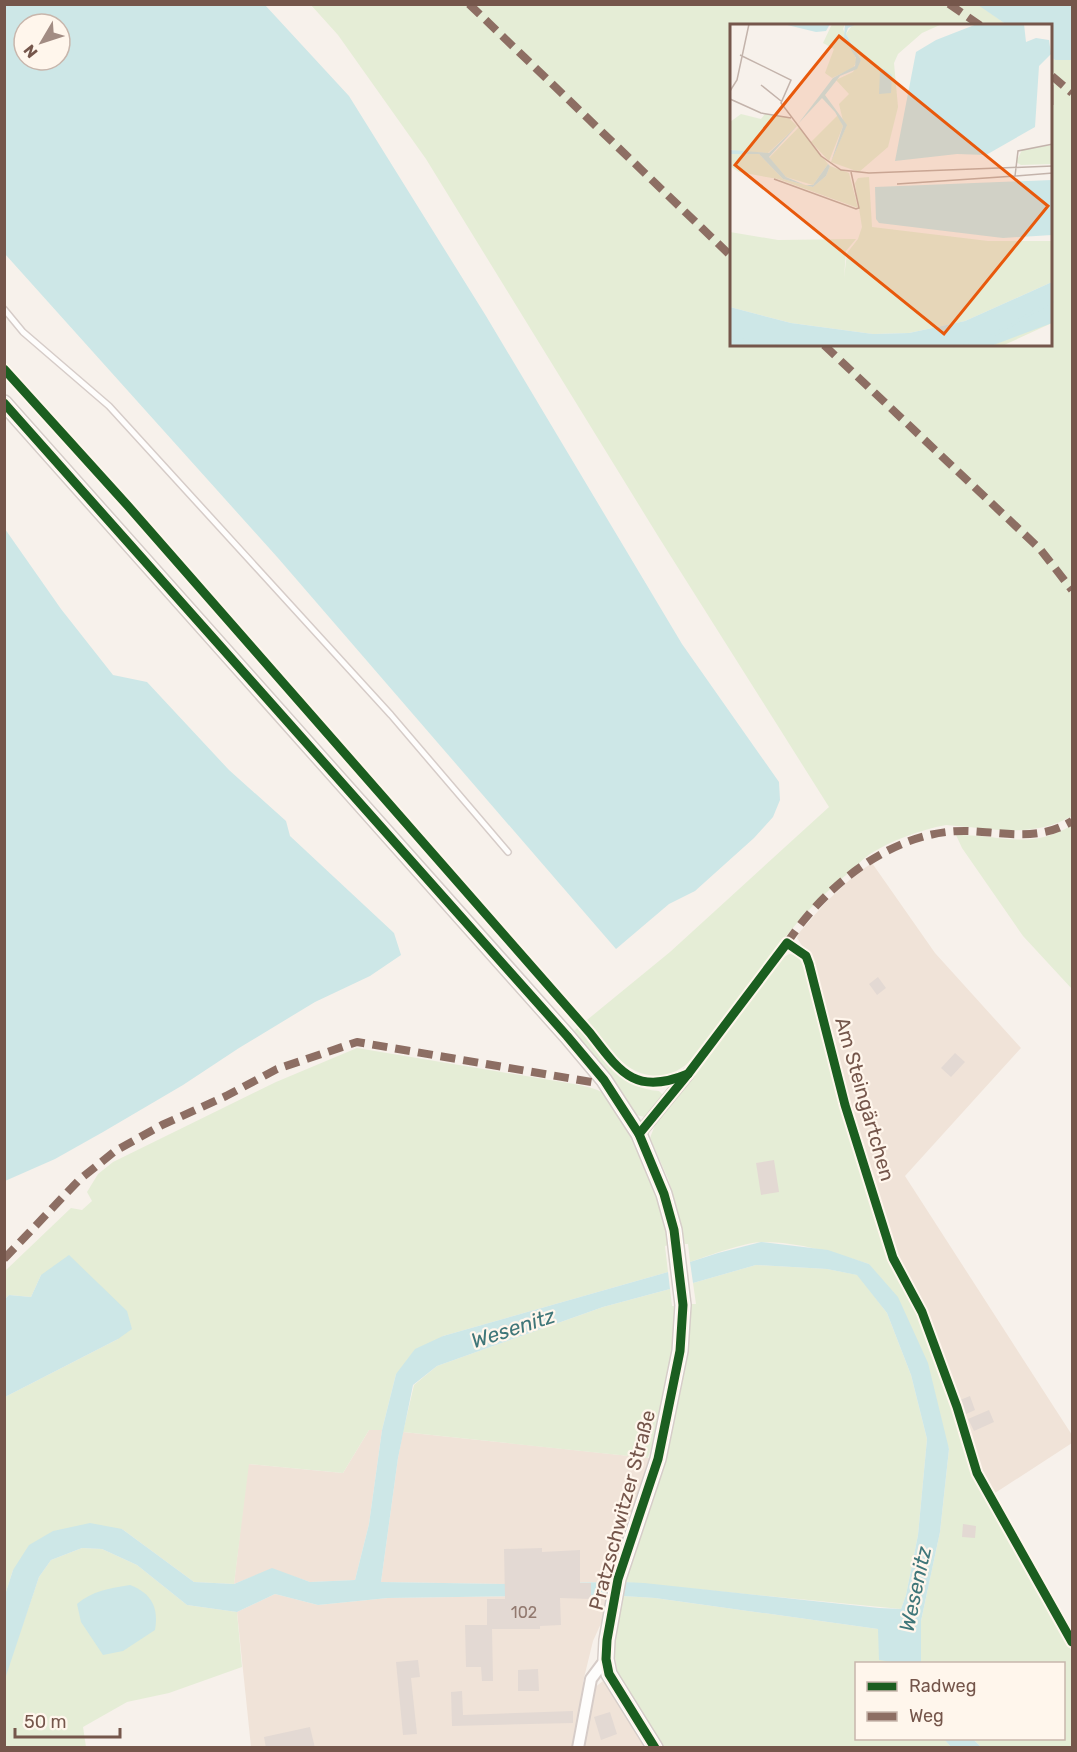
<svg xmlns="http://www.w3.org/2000/svg" width="1077" height="1752" font-family="Rubik,sans-serif">
<style>
.residential{fill:#f0e3d8}
.green{fill:#e5edd6}
.water{fill:#cde7e7;fill-rule:evenodd}
.building{fill:#e3d9d3}
.lines{fill:none;stroke-linecap:round;stroke-linejoin:round}
.lane-casing{stroke:#d6ccc8;stroke-width:8}
.street-casing{stroke:#d6ccc8;stroke-width:14}
.secondary-casing{stroke:#d6cdc8;stroke-width:18}
.lane{stroke:#fefdfc;stroke-width:5}
.street{stroke:#fefdfc;stroke-width:10}
.secondary{stroke:#fefdfc;stroke-width:15}
.quiet{stroke:#8d6e63;stroke-width:8;stroke-dasharray:15 8;stroke-linecap:butt}
.cycleway-casing{stroke:#fff6ec;stroke-width:13}
.cycleway{stroke:#1b5e20;stroke-width:9}
.labels{text-anchor:middle;dominant-baseline:central;stroke-width:4.5;stroke-linejoin:round;paint-order:stroke}
.number-label{font-size:16px;fill:#92796f}
.street-label{font-size:20px;fill:#75564b;stroke:#fff6ec}
.water-label{font-size:21px;font-style:italic;fill:#3f7679;stroke:#fff6ec}
.inset-river{fill:none;stroke:#cde7e7;stroke-width:3}
.inset-road{fill:none;stroke:#c3b3ab;stroke-width:1.5}
.view{fill:#e8590c;fill-opacity:0.15;stroke:#e8590c;stroke-width:3}
.inset-edge{fill:none;stroke:#75564b;stroke-width:3}
</style>
<rect width="100%" height="100%" fill="#f7f1eb"/>
<g class="residential">
<polygon points="872,863 935,953 1021,1048 905,1176 1072,1435 1072,1443 992,1495 981,1469 924,1307 895,1253 849,1102 812,961 797,938 798,934 826,902 856,874"/>
<polygon points="369,1430 382,1430 369,1524 355,1580 310,1582 272,1569 234,1584 248,1464 343,1473"/>
<polygon points="403,1432 658,1459 612,1582 505,1584 381,1582 398,1458"/>
<polygon points="275,1594 318,1605 388,1598 610,1595 608,1608 593,1641 583,1682 594,1688 603,1681 606,1683 649,1747 251,1747 237,1612"/>
</g>
<g class="green">
<path d="M978 4 1007 25 732 26V345H1052V58L1055 60H1072V816C1033 839 989 828 946 825 920 830 892 840 870 854 861 860 854 869 846 875 820 897 797 921 777 948 748 985 723 1027 691 1060 684 1068 669 1076 659 1076 623 1076 607 1045 587 1020L670 952 829 807 658 536 426 159 338 35 311 5Z"/>
<path d="M1072 825V989L1023 936 962 848 956 835C1000 834 1030 851 1072 825Z"/>
<path d="M789 954 797 955 808 972 851 1143 889 1260 918 1313 954 1411 972 1473 1044 1597 1072 1652V1747H981L973 1739 1064 1738V1664L921 1663V1621L940 1532 949 1449 869 1264C836 1253 798 1242 763 1242 745 1242 708 1256 690 1262L688 1244H685L669 1181 650 1138 655 1125 778 961Z"/>
<path d="M578 1027C601 1055 620 1089 659 1091L664 1096 655 1111 645 1117 636 1115 572 1033Z"/>
<path d="M357 1048 574 1084C582 1086 598 1088 604 1094 609 1099 613 1108 617 1114 643 1154 662 1198 669 1245L665 1246 668 1272 443 1336 396 1374 382 1430H369L343 1473 249 1464 234 1584 194 1582 122 1529 13 1570 5 1595V1397L118 1339 41 1275 31 1297 9 1295 5 1299V1271L71 1208 82 1210 92 1201 87 1192 98 1174 113 1162 276 1082Z"/>
<polygon points="756,1265 827,1269 858,1275 887,1313 911,1375 927,1439 918,1535 906,1595 901,1609 624,1582 679,1400 688,1350 690,1304 696,1304 693,1283"/>
<polygon points="670,1289 672,1306 676,1306 674,1350 665,1405 648,1458 403,1432 414,1385 437,1366 603,1307"/>
<polygon points="82,1548 102,1549 137,1565 187,1605 237,1612 242,1667 169,1693 127,1702 83,1727 86,1747 5,1747 4,1679 39,1577 51,1560"/>
<polygon points="622,1596 655,1598 878,1629 897,1663 856,1664 856,1738 944,1739 951,1747 661,1747 618,1675 613,1646"/>
</g>
<g class="water">
<path d="M4 5H265L349 96 486 316 682 644 779 782 780 800 773 817 754 838 695 891 669 904 616 949 278 558 5 254ZM24 24H60V60H24Z"/>
<polygon points="978,5 1072,5 1072,60 1055,60 1052,58 1052,26 1007,25"/>
<polygon points="5,529 61,609 113,675 147,682 229,770 286,821 290,836 394,933 401,955 370,976 315,1002 239,1048 183,1085 103,1132 55,1159 5,1181"/>
<polygon points="761,1242 828,1250 869,1264 898,1297 928,1363 949,1449 940,1532 921,1621 921,1663 897,1663 879,1660 878,1629 655,1598 622,1596 624,1582 644,1583 879,1608 901,1609 906,1595 918,1535 927,1439 911,1375 887,1313 857,1275 827,1269 756,1265 693,1283 690,1262 718,1253"/>
<polygon points="69,1255 127,1311 132,1329 118,1339 5,1397 5,1299 9,1295 31,1297 41,1275"/>
<polygon points="668,1272 670,1289 603,1307 437,1366 413,1385 398,1458 381,1582 505,1584 612,1582 610,1595 388,1598 318,1605 275,1594 237,1612 187,1605 137,1565 102,1549 82,1548 51,1560 39,1577 5,1679 5,1595 13,1570 29,1545 53,1531 90,1523 122,1529 194,1582 234,1584 272,1568 310,1582 355,1580 369,1524 382,1430 396,1374 415,1349 443,1336"/>
<path d="M130 1585C151 1593 159 1607 155 1630L123 1651 103 1655 81 1622 77 1604C92 1591 110 1588 130 1585Z"/>
<polygon points="944,1739 973,1739 981,1747 951,1747"/>
</g>
<g class="building">
<polygon points="878,977 886,988 877,995 869,984"/>
<polygon points="955,1053 965,1062 951,1077 941,1068"/>
<polygon points="774,1160 779,1192 761,1195 756,1163"/>
<polygon points="970,1396 975,1410 964,1415 960,1400"/>
<polygon points="989,1410 994,1422 974,1431 968,1419"/>
<polygon points="963,1524 976,1526 975,1538 962,1537"/>
<polygon points="542,1548 542,1552 580,1550 580,1583 591,1583 591,1599 560,1598 561,1625 540,1626 540,1629 492,1629 493,1681 482,1681 481,1667 466,1667 465,1625 487,1625 487,1599 505,1599 504,1549"/>
<polygon points="418,1660 420,1677 411,1678 417,1734 403,1735 396,1662"/>
<polygon points="538,1669 539,1691 518,1691 518,1670"/>
<polygon points="462,1691 463,1715 573,1711 573,1723 452,1726 451,1692"/>
<polygon points="610,1712 617,1734 601,1740 594,1717"/>
<polygon points="310,1727 315,1748 266,1748 264,1737"/>
</g>
<g class="lines">
<g class="lane-casing">
<g id="lane">
<polyline points="4,309 23,332 109,406 391,715 508,852"/>
<polyline points="688,1074 787,943 806,956 809,964 845,1105 893,1258 922,1312 957,1407 977,1473 989,1497"/>
</g>
</g>
<g class="street-casing">
<g id="street">
<polyline points="639,1134 688,1074"/>
<polyline points="578,1748 591,1679 606,1659"/>
</g>
</g>
<g class="secondary-casing">
<polyline id="secondary" points="4,403 567,1036 604,1080 639,1134 664,1194 674,1230 683,1305 680,1351 658,1459 618,1579 607,1640 606,1659 609,1674 655,1748"/>
</g>
<use href="#lane" class="lane"/>
<use href="#street" class="street"/>
<use href="#secondary" class="secondary"/>
<g class="quiet">
<polyline points="469,4 732,257"/>
<polyline points="949,4 981,26"/>
<polyline points="1052,76 1072,93"/>
<polyline points="824,345 1040,549 1072,590"/>
<path d="M787 943C826 884 896 828 970 831 1007 833 1040 841 1072 821"/>
<polyline points="4,1259 79,1180 115,1151 162,1125 226,1096 277,1069 357,1042 597,1083 604,1080"/>
</g>
<g class="cycleway-casing">
<g id="cycleway">
<path d="M4 369 128 506 590 1033C620 1072 635 1096 688 1074"/>
<polyline points="4,403 567,1036 604,1080 639,1134 664,1194 674,1230 683,1305 680,1351 658,1459 618,1579 607,1640 606,1659 609,1674 655,1748"/>
<polyline points="639,1134 688,1074 787,943 806,956 809,964 845,1105 893,1258 922,1312 957,1407 977,1473 1072,1642"/>
</g>
</g>
<use href="#cycleway" class="cycleway"/>
</g>
<g class="labels">
<g class="number-label">
<text x="524" y="1612">102</text>
</g>
<g class="street-label">
<text transform="translate(865 1099) rotate(74)">Am Steingärtchen</text>
<text transform="translate(622 1510) rotate(-75)">Pratzschwitzer Straße</text>
</g>
<g class="water-label">
<text transform="translate(513 1328) rotate(-18)">Wesenitz</text>
<text transform="translate(915 1589) rotate(-78)">Wesenitz</text>
</g>
</g>
<g transform="translate(730 24)">
<rect width="322" height="322" fill="#f7f1eb"/>
<path d="M102 0H115L113 5 127 37 123 44 102 54 95 49 104 25 93 19ZM123 0H212L192 9 168 30 164 39 168 83 158 123 129 148 101 138 115 105 109 80 119 70 106 56 123 48 131 36 116 10ZM11 90 31 95 35 90 58 93 67 102 38 129 5 127 0 125V98ZM108 91 113 102 99 137 81 118ZM69 103 98 140 83 161 56 153 39 134ZM322 121V140L291 141 286 138 292 126ZM0 130H29L53 155 83 163 96 152 100 142 119 149 128 184 48 155 9 148 0 142ZM139 153 142 203 258 217H322V258L235 297 179 309 143 310 61 299 0 283V208L48 216 126 215 116 227 114 254 117 229 128 215 132 203 125 159 128 154ZM322 299 272 322H261L312 300Z" fill="#e5edd6"/>
<path d="M53 0H100L96 7 86 8ZM115 0H127L118 4 116 10 131 36 127 45 110 52 95 71 117 101 101 138 113 102 105 88 92 74 68 100 103 54 125 42 126 34 114 14ZM247 0H294L296 18 306 14 319 16 321 30 309 42 305 103 256 131 227 130 165 137 186 28 206 16ZM154 45 162 51 161 69 149 70 150 47ZM67 102 39 133 56 153 75 161H83L98 140 100 142 96 152 83 163 53 155 29 130H0V126L39 129ZM322 156V211L273 214 149 199 146 195 145 163ZM322 258V299L261 322H0V283L61 299 143 310 179 309 235 297Z" fill="#cde7e7"/>
<path class="inset-river" d="M0 314 48 322M223 322 262 312 323 277"/>
<path class="inset-road" d="M10 31 61 56 51 79 91 132 111 146 139 149 323 142M31 61 51 77M323 61V81M0 67 7 56 19 0M0 75 31 89 61 94M285 152 323 149M44 155 126 185 129 184 121 148M167 160 285 152 288 127 323 120"/>
<path class="view" d="M109 12 318 182 214 310 5 141Z"/>
<rect width="322" height="322" class="inset-edge"/>
</g>
<rect width="1077" height="1752" fill="none" stroke="#75564b" stroke-width="12"/>
<rect x="855" y="1662" width="210" height="78" fill="#fff6ec" stroke="#c8b6ac" stroke-width="1.5"/>
<rect x="867" y="1682" width="30" height="9" fill="#1b5e20" stroke="#c8b6ac" stroke-width="1.5"/>
<text x="909" y="1692" font-size="18" fill="#75564b">Radweg</text>
<rect x="867" y="1712" width="30" height="9" fill="#8d6e63" stroke="#c8b6ac" stroke-width="1.5"/>
<text x="909" y="1722" font-size="18" fill="#75564b">Weg</text>
<g transform="translate(42 42) rotate(231)"><circle r="28" fill="#fff6ec" stroke="#c8b6ac" stroke-width="1.5"/>
<path d="M0-4.5L10 22L0 15L-10 22Z" fill="#a28c83"/>
<text y="-9" font-size="16" font-weight="bold" text-anchor="middle" fill="#75564b">N</text>
</g>
<path d="M15 1728v9h105v-9" fill="none" stroke="#75564b" stroke-width="3"/>
<text x="24" y="1728" font-size="18" fill="#75564b" stroke="#fff6ec" stroke-width="4.5" paint-order="stroke">50 m</text>
</svg>
